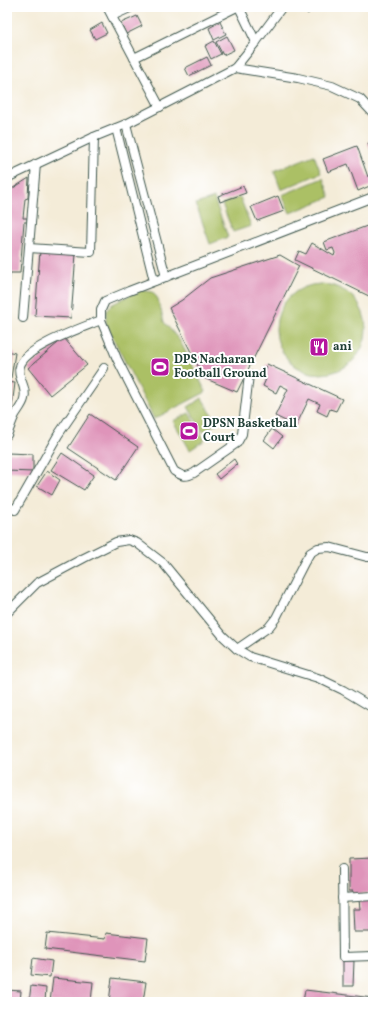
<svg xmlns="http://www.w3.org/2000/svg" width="380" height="1009" font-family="Vollkorn,serif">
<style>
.green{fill:#abc065;stroke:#657e4c}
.building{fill:#df94ba}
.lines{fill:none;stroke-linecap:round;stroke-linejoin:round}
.minor-casing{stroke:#3f574d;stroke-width:10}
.minor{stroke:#fff;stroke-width:8}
.labels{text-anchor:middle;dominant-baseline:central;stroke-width:4;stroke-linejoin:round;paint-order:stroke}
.poi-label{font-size:12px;font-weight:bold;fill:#1f3d34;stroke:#fff;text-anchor:start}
</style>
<rect width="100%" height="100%" fill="#fff"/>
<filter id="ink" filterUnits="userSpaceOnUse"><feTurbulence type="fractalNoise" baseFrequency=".025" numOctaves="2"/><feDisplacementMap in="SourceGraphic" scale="8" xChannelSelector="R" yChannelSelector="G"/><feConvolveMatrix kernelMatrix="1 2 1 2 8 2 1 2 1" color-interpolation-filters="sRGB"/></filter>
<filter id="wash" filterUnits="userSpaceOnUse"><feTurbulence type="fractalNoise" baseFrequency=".012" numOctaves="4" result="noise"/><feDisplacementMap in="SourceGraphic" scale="16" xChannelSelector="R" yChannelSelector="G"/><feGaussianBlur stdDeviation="0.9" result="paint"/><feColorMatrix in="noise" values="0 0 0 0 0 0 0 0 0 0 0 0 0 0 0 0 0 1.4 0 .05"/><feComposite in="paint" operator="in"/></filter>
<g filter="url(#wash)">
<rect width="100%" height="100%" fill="#f4ecd8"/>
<g class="green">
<polygon points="314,155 321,173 281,190 274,171"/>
<polygon points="323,178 330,197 290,213 282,195"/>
<polygon points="240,197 251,226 233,232 222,204"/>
<polygon points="214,198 228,237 210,244 196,204"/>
<circle cx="321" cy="329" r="45"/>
<polygon points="139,290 153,292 158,299 164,322 180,341 206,392 154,419 106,324 106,311 111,305"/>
<polygon points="202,398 217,423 203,432 188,407"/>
<polygon points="189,413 205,440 190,450 173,421"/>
</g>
<g id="blocks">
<g class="building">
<polygon points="300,7 314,7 308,14"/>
<polygon points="137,16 142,26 126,34 121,23"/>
<polygon points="220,22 226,34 214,40 209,28"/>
<polygon points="102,23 107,33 95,39 90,30"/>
<polygon points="227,36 234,50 223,55 216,42"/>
<polygon points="214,41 221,54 211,59 205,46"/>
<polygon points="207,57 211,65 189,76 185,68"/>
<polygon points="373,141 373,158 368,143"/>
<polygon points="357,146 368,177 372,175 373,178 373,182 371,183 372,185 358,191 348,164 328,172 323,159"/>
<polygon points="29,178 28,198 25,199 23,218 27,218 27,222 24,222 20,273 10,273 8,302 7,302 7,192"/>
<polygon points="243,186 246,193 220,202 218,196"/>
<polygon points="278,196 284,211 257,221 251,207"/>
<polygon points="367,226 373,229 373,298 295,260 299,251 306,254 312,243 334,256 335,253 333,248 327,250 324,242"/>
<polygon points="40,251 76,254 71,318 35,316"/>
<polygon points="280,255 299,266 237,392 204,378 169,308 182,300 210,278"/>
<polygon points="64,338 87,365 50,395 28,368"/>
<polygon points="7,351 15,353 11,378 7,378"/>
<polygon points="267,364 342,399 336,411 330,409 327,416 317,411 320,404 309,399 296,426 275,416 288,389 280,385 276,393 263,386 266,379 261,377"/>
<polygon points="7,382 15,383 11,414 7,414"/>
<polygon points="90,414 138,447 116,480 68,448"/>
<polygon points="272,429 282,437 274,448 264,440"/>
<polygon points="7,453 33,454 33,472 7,471"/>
<polygon points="62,453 94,475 84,490 51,470"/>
<polygon points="234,459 237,464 219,479 215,474"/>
<polygon points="47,471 60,480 52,495 37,486"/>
<polygon points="373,858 373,893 353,894 353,891 349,891 349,859"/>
<polygon points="373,899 373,932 354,932 353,909 360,909 359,900"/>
<polygon points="47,933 105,939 106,933 148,938 145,961 45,949"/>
<polygon points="33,958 52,961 50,977 31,975"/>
<polygon points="343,961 354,961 353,986 343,986"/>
<polygon points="53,978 93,982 91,1002 50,1002"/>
<polygon points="112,978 146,982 143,1002 109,1002"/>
<polygon points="31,986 46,988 45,1002 29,1002"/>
<polygon points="7,990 21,991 20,1002 7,1002"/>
<polygon points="305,990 373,998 373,1002 303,1002"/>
</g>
</g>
</g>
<g filter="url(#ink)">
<use href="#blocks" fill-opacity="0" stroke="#3f574d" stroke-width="1"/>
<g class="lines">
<g class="minor-casing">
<g id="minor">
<polyline points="107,7 160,107"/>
<polyline points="239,7 256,42"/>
<polyline points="112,16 132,7"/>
<polyline points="134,58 237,7"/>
<polyline points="235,68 298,78 332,86 360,99 373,113"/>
<polyline points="126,124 166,277"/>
<polyline points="116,128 154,281"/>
<polyline points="7,178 94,137 126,124 235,68 256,42 282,7"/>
<polyline points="29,248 91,252 94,137"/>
<polyline points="23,318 36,164"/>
<path d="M249 375 242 434 237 443 194 473C185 478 182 476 174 471L117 359 101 320V310L105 301 129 291 373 197"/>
<path d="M7 435C10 428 12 421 15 415 18 410 23 404 24 399 28 387 16 377 20 366 25 347 82 328 101 320"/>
<polyline points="7,506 15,510 58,435 104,368"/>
<polyline points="7,613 37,583 84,558 116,542 129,540 137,543 163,563 223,636 237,649 250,657 318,678 343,690 373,708"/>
<polyline points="237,649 269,627 276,618 304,563 310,553 318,548 329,547 367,557 373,557"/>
<polyline points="342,869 343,957 373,956"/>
<polyline points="342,898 373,896"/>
</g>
</g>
<use href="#minor" class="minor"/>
</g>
</g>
<defs>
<g id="restaurant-square" transform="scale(1)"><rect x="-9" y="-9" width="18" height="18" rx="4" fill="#b5179e" stroke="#fff"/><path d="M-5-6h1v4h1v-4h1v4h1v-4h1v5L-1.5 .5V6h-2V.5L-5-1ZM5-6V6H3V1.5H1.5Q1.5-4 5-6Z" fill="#fff"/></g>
<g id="stadium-square" transform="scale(1)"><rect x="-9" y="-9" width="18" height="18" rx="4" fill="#b5179e" stroke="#fff"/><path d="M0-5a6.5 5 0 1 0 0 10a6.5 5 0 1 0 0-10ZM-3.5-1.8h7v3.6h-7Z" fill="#fff"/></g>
</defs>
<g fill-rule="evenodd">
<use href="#restaurant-square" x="319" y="347"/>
<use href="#stadium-square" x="160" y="367"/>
<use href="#stadium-square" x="189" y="431"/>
</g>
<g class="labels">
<g class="poi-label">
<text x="333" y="347">ani</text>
<text x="174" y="360">DPS Nacharan<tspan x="174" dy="14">Football Ground</tspan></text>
<text x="203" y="424">DPSN Basketball<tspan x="203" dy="14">Court</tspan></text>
</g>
</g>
<rect width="380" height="1009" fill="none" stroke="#fff" stroke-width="24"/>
</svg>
